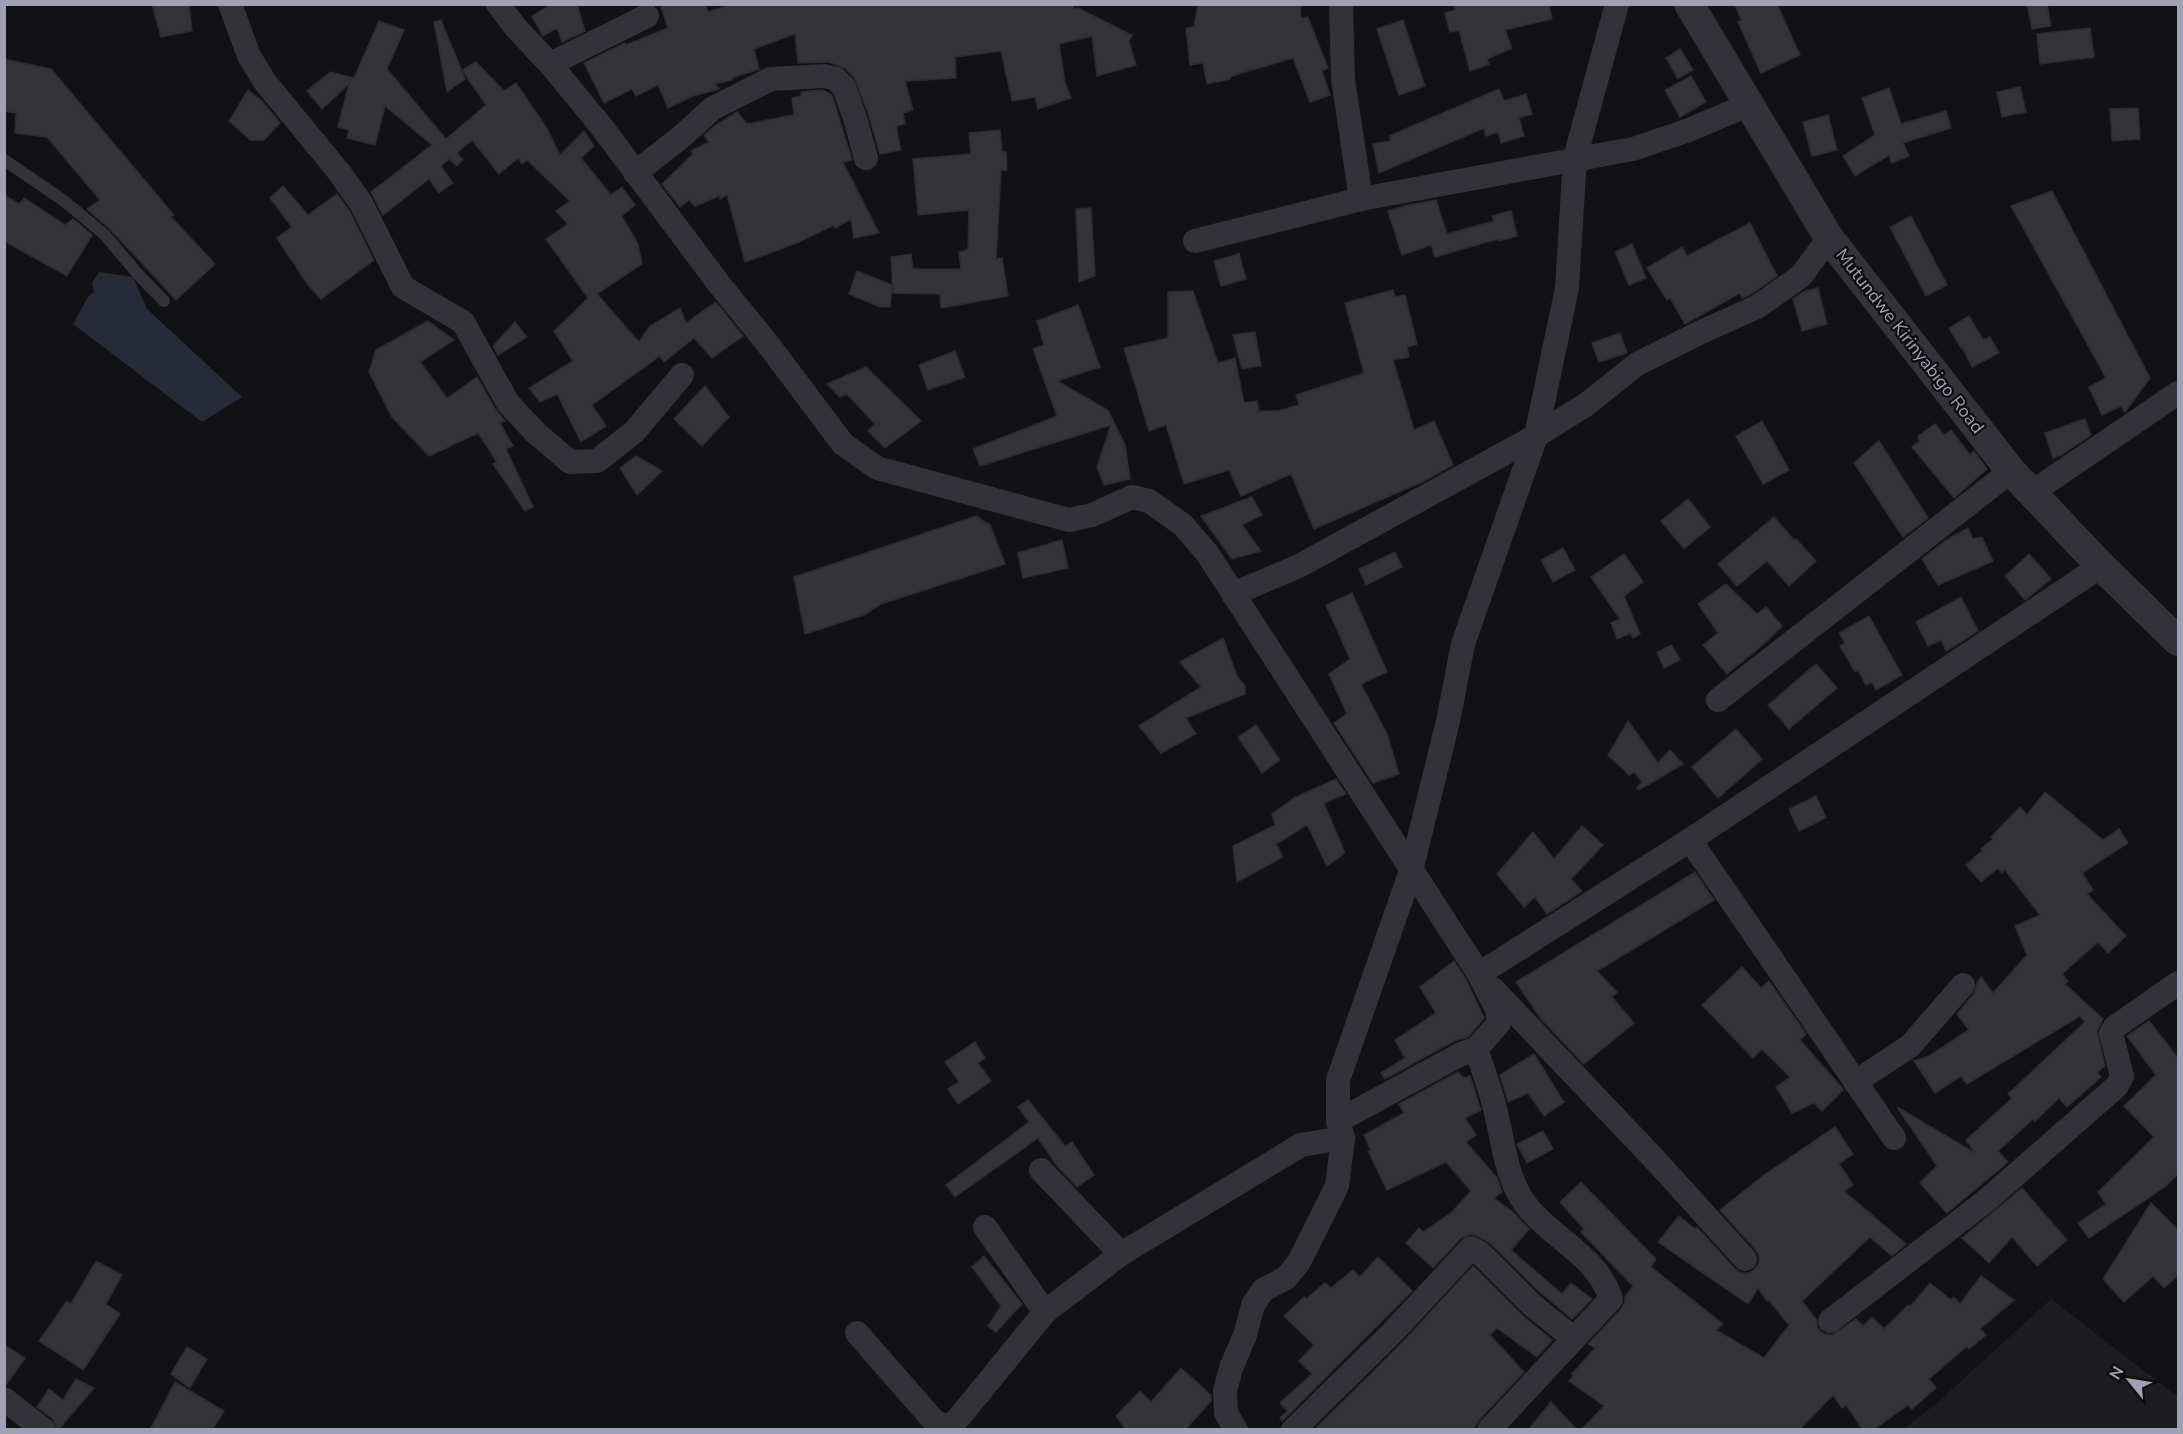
<svg xmlns="http://www.w3.org/2000/svg" width="2183" height="1434" font-family="'Nunito Sans',sans-serif">
<style>
.built{fill:#1d1d20}
.water{fill:#272b38}
.building{fill:#343338;stroke:#2d2b2f;stroke-width:1.5}
.lines{fill:none;stroke-linecap:round;stroke-linejoin:round}
.service{stroke:#333239;stroke-width:12}
.minor{stroke:#333239;stroke-width:24}
.tertiary{stroke:#333239;stroke-width:30}
.labels{text-anchor:middle;dominant-baseline:central;stroke-width:4.5;stroke-linejoin:round;paint-order:stroke}
.street-label{font-size:18px;fill:#a1a1b5;stroke:#0d0c0e}
</style>
<rect width="100%" height="100%" fill="#121113"/>
<polygon class="built" points="2051,1299 2178,1397 2178,1429 1903,1429 1937,1403"/>
<polygon class="water" points="99,272 133,277 147,309 242,397 202,422 73,324 88,297 94,292 92,283"/>
<g class="building">
<polygon points="152,4 189,4 192,31 161,37"/>
<polygon points="552,4 577,4 585,31 562,42 557,28 543,36 532,16"/>
<polygon points="660,4 705,4 708,12 733,4 1073,4 1074,9 1078,8 1132,35 1129,41 1136,65 1097,76 1092,36 1059,44 1065,82 1071,98 1038,109 1035,97 1012,101 1001,51 955,57 956,78 905,81 913,110 903,113 905,124 896,126 901,150 880,154 868,113 854,77 846,69 829,62 798,63 795,34 754,49 759,69 732,78 732,80 715,84 719,89 716,90 693,96 668,108 658,85 636,96 632,89 604,103 584,63 625,43 626,45 668,28"/>
<polygon points="1198,4 1300,4 1301,18 1308,17 1328,68 1322,71 1330,95 1310,102 1293,58 1245,72 1230,77 1230,79 1207,84 1203,63 1190,65 1186,28 1194,27"/>
<polygon points="1454,4 1549,4 1552,19 1505,30 1512,48 1487,59 1489,64 1470,71 1459,30 1450,32 1445,13 1455,10"/>
<polygon points="1735,4 1777,4 1800,55 1761,73 1738,22 1741,20"/>
<polygon points="2027,4 2047,4 2051,26 2032,29"/>
<polygon points="441,20 465,79 447,92 434,22"/>
<polygon points="1403,20 1425,86 1399,95 1377,29"/>
<polygon points="379,21 404,30 387,69 446,139 486,105 462,70 476,62 504,91 516,83 546,127 560,155 584,131 594,146 581,158 611,195 622,187 635,205 622,216 638,244 642,264 597,294 639,342 650,326 680,308 686,323 716,302 743,336 712,358 694,338 664,362 660,356 592,405 606,426 581,442 557,394 540,402 529,388 573,361 554,331 588,298 546,239 568,224 556,211 570,201 527,160 522,164 518,158 499,174 472,140 457,153 463,160 457,166 449,159 441,166 453,183 439,193 429,179 383,215 371,192 432,145 385,106 375,145 347,138 349,130 338,127 349,84 322,109 307,91 330,72 354,78"/>
<polygon points="2090,28 2094,57 2040,64 2037,34"/>
<polygon points="1680,49 1693,70 1678,79 1666,58"/>
<polygon points="4,59 51,69 174,215 171,217 215,264 176,300 111,230 87,209 100,200 47,137 15,133 16,113 4,111"/>
<polygon points="1691,76 1706,102 1680,117 1665,90"/>
<polygon points="2020,87 2026,112 2002,117 1997,92"/>
<polygon points="1889,88 1901,124 1946,111 1951,128 1903,143 1909,156 1892,163 1889,155 1855,176 1843,156 1875,135 1862,98"/>
<polygon points="1499,89 1504,101 1526,94 1532,114 1519,118 1524,136 1501,143 1498,132 1486,136 1484,128 1379,173 1373,144 1391,141 1389,136"/>
<polygon points="248,90 262,101 280,123 264,140 250,140 229,121"/>
<polygon points="823,90 832,95 852,160 843,162 879,233 854,238 851,219 835,228 834,225 799,242 745,262 727,195 720,199 719,196 695,206 689,200 680,207 662,184 693,154 691,151 709,142 704,135 717,124 737,112 747,124 794,115 792,98 801,96 801,92"/>
<polygon points="2138,108 2140,139 2112,141 2110,109"/>
<polygon points="1828,115 1837,150 1812,156 1803,122"/>
<polygon points="1000,130 1002,152 1006,152 1007,170 1001,170 996,259 1002,258 1008,296 941,308 940,294 893,293 891,257 911,254 913,269 961,269 959,252 968,250 969,210 918,215 913,159 971,154 969,133"/>
<polygon points="283,186 308,215 337,194 349,210 374,260 321,299 308,285 277,238 292,227 270,198"/>
<polygon points="2052,191 2150,378 2125,412 2121,406 2102,415 2089,387 2106,378 2011,206"/>
<polygon points="4,195 19,204 24,198 65,225 73,219 92,235 67,276 4,241"/>
<polygon points="1436,200 1447,234 1494,221 1492,216 1511,211 1517,236 1499,241 1498,239 1435,257 1431,245 1402,255 1388,211 1404,206"/>
<polygon points="1091,208 1095,276 1079,282 1076,209"/>
<polygon points="1911,216 1947,285 1926,296 1890,227"/>
<polygon points="1750,223 1777,276 1750,295 1742,298 1740,293 1685,324 1670,298 1667,300 1647,268 1682,247 1687,256"/>
<polygon points="1632,244 1646,278 1629,285 1615,252"/>
<polygon points="1239,254 1246,279 1221,286 1214,261"/>
<polygon points="857,271 892,285 890,307 880,307 849,294"/>
<polygon points="1818,288 1827,324 1802,331 1793,299 1803,292"/>
<polygon points="1393,290 1395,297 1405,295 1417,344 1407,347 1409,357 1393,360 1414,430 1434,421 1453,465 1424,481 1314,529 1291,474 1241,496 1229,470 1184,484 1166,425 1149,431 1124,348 1168,338 1168,292 1193,291 1218,363 1235,358 1244,403 1257,401 1259,411 1278,411 1299,405 1296,395 1364,373 1345,303"/>
<polygon points="1078,305 1100,367 1057,381 1108,410 1125,445 1130,479 1104,485 1097,467 1111,425 980,466 973,449 1057,416 1033,349 1044,345 1037,321"/>
<polygon points="1969,316 1983,340 1990,337 1999,353 1972,367 1962,347 1961,348 1949,328"/>
<polygon points="428,321 454,340 420,362 447,398 477,377 496,410 505,421 500,423 513,446 506,449 533,507 525,511 493,464 497,462 478,433 429,456 392,417 369,372 376,350"/>
<polygon points="515,322 527,337 498,355 493,346"/>
<polygon points="1255,332 1261,366 1242,369 1233,335"/>
<polygon points="1620,333 1627,353 1599,362 1592,343"/>
<polygon points="955,351 965,377 928,390 919,365"/>
<polygon points="866,367 921,421 885,448 868,431 875,424 847,394 840,397 827,384"/>
<polygon points="705,386 729,417 702,446 674,419"/>
<polygon points="2085,419 2091,435 2061,455 2053,458 2045,433"/>
<polygon points="1762,421 1789,470 1763,484 1736,436"/>
<polygon points="1935,424 1944,435 1951,430 1970,455 1974,451 1987,469 1954,498 1912,447 1920,441 1918,436"/>
<polygon points="1879,441 1928,518 1903,537 1854,463"/>
<polygon points="636,456 662,471 637,495 620,468"/>
<polygon points="1252,497 1262,515 1242,525 1261,551 1232,559 1201,516"/>
<polygon points="1688,499 1710,527 1684,549 1661,521"/>
<polygon points="976,516 990,525 1005,564 881,604 864,615 805,634 794,577"/>
<polygon points="1774,517 1795,541 1796,539 1816,561 1789,586 1767,561 1737,586 1718,564"/>
<polygon points="1968,528 1973,539 1982,537 1993,561 1938,585 1922,559 1948,539"/>
<polygon points="1062,540 1068,568 1023,578 1018,553"/>
<polygon points="1563,548 1575,570 1553,582 1541,560"/>
<polygon points="1395,552 1402,567 1366,585 1359,569"/>
<polygon points="1624,554 1643,582 1624,596 1640,634 1633,638 1630,633 1617,639 1611,623 1620,619 1591,577"/>
<polygon points="2029,554 2051,579 2025,600 2005,576"/>
<polygon points="1726,584 1757,614 1766,607 1782,626 1764,644 1727,674 1703,645 1718,633 1698,604"/>
<polygon points="1352,593 1387,672 1361,684 1387,734 1399,774 1373,783 1334,723 1347,714 1329,674 1350,659 1326,605"/>
<polygon points="1961,597 1978,631 1946,651 1941,640 1928,646 1916,622"/>
<polygon points="1869,616 1902,675 1876,690 1872,682 1866,685 1858,670 1855,672 1840,646 1845,643 1839,633"/>
<polygon points="1223,638 1237,676 1245,686 1245,694 1186,718 1196,734 1161,753 1139,726 1201,687 1180,662"/>
<polygon points="1672,645 1680,660 1664,668 1657,652"/>
<polygon points="1816,664 1837,688 1789,729 1768,705"/>
<polygon points="1628,721 1658,763 1670,750 1683,764 1639,790 1637,788 1642,782 1634,772 1629,775 1608,755"/>
<polygon points="1256,725 1280,760 1262,773 1238,737"/>
<polygon points="1736,729 1762,759 1718,798 1692,767"/>
<polygon points="1336,779 1346,794 1324,803 1345,853 1327,866 1307,825 1276,844 1283,857 1237,882 1233,846 1275,825 1272,814 1294,798"/>
<polygon points="2045,792 2103,840 2119,829 2128,843 2082,873 2093,890 2087,894 2126,936 2108,953 2098,942 2062,974 2068,981 2065,984 2103,1019 2097,1031 2105,1066 2097,1072 2101,1077 2067,1107 2059,1098 2035,1121 2033,1119 1998,1151 2008,1162 1947,1213 1920,1183 1937,1166 1897,1107 1975,1153 1966,1140 2012,1098 2008,1094 2085,1022 2080,1016 1967,1084 1961,1076 1935,1093 1914,1061 1929,1056 1969,1030 1957,1014 1974,994 1977,983 1981,977 1993,993 2027,955 2015,926 2040,915 2005,870 2002,873 1998,868 1981,882 1966,865 1983,850 1981,849 1993,839 1991,837 2020,807 2027,815"/>
<polygon points="1816,796 1826,818 1799,831 1789,809"/>
<polygon points="1582,826 1603,845 1571,879 1582,891 1547,914 1535,897 1524,907 1497,874 1533,832 1554,859"/>
<polygon points="1695,872 1714,900 1597,971 1617,992 1612,997 1634,1023 1584,1064 1541,1019 1516,982"/>
<polygon points="1454,961 1467,981 1484,1018 1468,1037 1454,1041 1385,1079 1381,1073 1405,1058 1395,1040 1436,1013 1420,987"/>
<polygon points="1742,967 1761,988 1769,981 1806,1034 1800,1040 1842,1088 1843,1090 1822,1111 1814,1103 1792,1113 1776,1087 1790,1077 1762,1049 1753,1058 1702,1005"/>
<polygon points="2149,1021 2178,1058 2178,1174 2166,1186 2089,1238 2078,1223 2106,1204 2098,1192 2154,1137 2124,1106 2156,1075 2127,1036"/>
<polygon points="975,1042 985,1058 978,1063 991,1081 958,1104 948,1089 959,1082 945,1062"/>
<polygon points="1534,1054 1564,1102 1544,1116 1528,1093 1508,1102 1500,1075"/>
<polygon points="1458,1072 1463,1078 1470,1076 1481,1110 1465,1118 1476,1135 1466,1142 1497,1178 1502,1192 1494,1198 1513,1212 1529,1229 1511,1250 1562,1294 1571,1283 1592,1299 1572,1319 1542,1294 1490,1243 1478,1236 1471,1234 1461,1238 1433,1268 1406,1243 1419,1228 1423,1232 1451,1213 1471,1191 1446,1162 1387,1190 1368,1151 1371,1150 1364,1135 1404,1113 1399,1104"/>
<polygon points="1028,1100 1065,1146 1072,1142 1094,1175 1077,1187 1057,1166 1038,1138 955,1197 946,1185 1029,1122 1018,1107"/>
<polygon points="1835,1127 1853,1154 1839,1164 1853,1185 1844,1191 1906,1244 1892,1256 1870,1237 1802,1301 1816,1319 1818,1329 1824,1334 1832,1335 1856,1319 1863,1326 1872,1317 1884,1329 1908,1305 1911,1306 1930,1283 1951,1300 1954,1297 1960,1304 1981,1276 2014,1300 1980,1329 1986,1335 1969,1349 1967,1346 1929,1379 1936,1388 1912,1409 1908,1405 1873,1430 1863,1430 1846,1405 1842,1408 1833,1395 1799,1430 1581,1430 1604,1406 1569,1381 1574,1375 1572,1374 1595,1348 1588,1344 1621,1309 1625,1302 1625,1297 1633,1286 1581,1232 1584,1229 1560,1202 1581,1182 1656,1259 1651,1267 1723,1324 1716,1330 1764,1358 1789,1325 1768,1299 1767,1301 1758,1288 1748,1304 1658,1242 1679,1216 1695,1229 1697,1227 1735,1269 1741,1273 1749,1273 1754,1270 1759,1263 1759,1255 1756,1250 1720,1210 1764,1175"/>
<polygon points="1543,1131 1553,1149 1527,1163 1517,1144"/>
<polygon points="2022,1188 2067,1240 2037,1266 2012,1237 1989,1263 1962,1238"/>
<polygon points="2151,1203 2178,1230 2178,1275 2164,1288 2153,1276 2124,1302 2103,1279"/>
<polygon points="984,1256 1022,1304 996,1332 988,1326 1001,1306 972,1267"/>
<polygon points="1378,1257 1412,1291 1282,1421 1280,1418 1287,1411 1280,1403 1312,1374 1299,1361 1314,1345 1284,1316 1304,1297 1306,1299 1325,1283 1331,1288 1353,1270 1360,1277"/>
<polygon points="96,1261 122,1275 106,1304 120,1314 83,1370 39,1341 67,1301 71,1304"/>
<polygon points="1473,1266 1522,1315 1552,1340 1537,1357 1497,1328 1490,1335 1524,1372 1479,1420 1473,1430 1314,1430 1402,1343"/>
<polygon points="4,1345 25,1358 6,1385 4,1385"/>
<polygon points="187,1347 207,1359 190,1388 171,1374"/>
<polygon points="1181,1368 1211,1395 1211,1401 1185,1430 1126,1430 1116,1416 1140,1391 1151,1402"/>
<polygon points="76,1379 94,1388 58,1430 53,1419 37,1407 49,1389 63,1400"/>
<polygon points="175,1382 224,1411 212,1430 150,1430"/>
<polygon points="1551,1402 1577,1430 1528,1430"/>
</g>
<g class="lines">
<polyline class="service" points="4,160 63,200 105,235 136,272 164,301"/>
<g class="minor">
<polyline points="230,4 249,56 265,82 339,172 361,203 403,287 463,322 508,403 535,432 570,462 597,461 634,432 682,375"/>
<polyline points="498,4 516,28 550,64 601,126 719,284 767,343 843,444 877,468 1069,520 1092,515 1132,497 1149,501 1183,525 1207,553 1479,974 1497,1009 1499,1023 1476,1049 1461,1054 1338,1121"/>
<polyline points="1341,4 1343,79 1361,199"/>
<polyline points="550,64 647,16"/>
<polyline points="635,173 681,137 713,108 771,79 825,76 836,79 844,87 855,118 866,158"/>
<polyline points="1195,241 1361,199 1633,149 1689,130 1748,105"/>
<polyline points="2031,493 2178,393"/>
<polyline points="1233,594 1299,566 1536,436 1567,288 1575,158 1617,4"/>
<polyline points="1718,700 2011,471"/>
<polyline points="1690,840 1894,1138"/>
<polyline points="1479,974 1690,840 2101,566"/>
<polyline points="1493,989 1658,1163 1745,1259"/>
<path d="M1476 1049C1482 1066 1488 1083 1493 1101 1503 1135 1504 1176 1526 1205 1552 1239 1597 1255 1611 1299L1489 1430"/>
<polyline points="1855,1082 1910,1046 1963,985"/>
<polyline points="1041,1170 1121,1254"/>
<polyline points="985,1227 1045,1312"/>
<polyline points="1830,1321 1987,1200 2117,1086 2122,1076 2111,1033 2115,1027 2178,983"/>
<polyline points="857,1333 934,1421 947,1427 957,1420 1045,1312 1121,1254 1301,1145 1343,1138"/>
<polyline points="4,1399 44,1430"/>
<polyline points="1236,1430 1226,1413 1225,1391 1231,1368 1245,1335 1253,1305 1263,1290 1286,1278 1299,1262 1337,1186 1343,1138 1338,1121 1338,1080 1411,871 1448,721 1463,644 1536,436 1587,404 1637,364 1701,332 1757,307 1801,276 1829,238"/>
<polyline points="1293,1430 1392,1333 1471,1248 1480,1253 1532,1305 1574,1339"/>
</g>
<polyline class="tertiary" points="1689,4 1829,238 2011,471 2101,566 2178,641"/>
</g>
<g class="labels">
<g class="street-label">
<text transform="translate(1910 341) rotate(52)">Mutundwe Kirinyabigo Road</text>
</g>
</g>
<rect width="2183" height="1434" fill="none" stroke="#a1a1b5" stroke-width="12"/>
<g transform="translate(2129 1380) rotate(300)" stroke="#0d0c0e" stroke-width="4.5" paint-order="stroke">
<path d="M0-4.5L10 22L0 15L-10 22Z" fill="#a1a1b5"/>
<text y="-9" font-size="16" font-weight="bold" text-anchor="middle" fill="#a1a1b5">N</text>
</g>
</svg>
